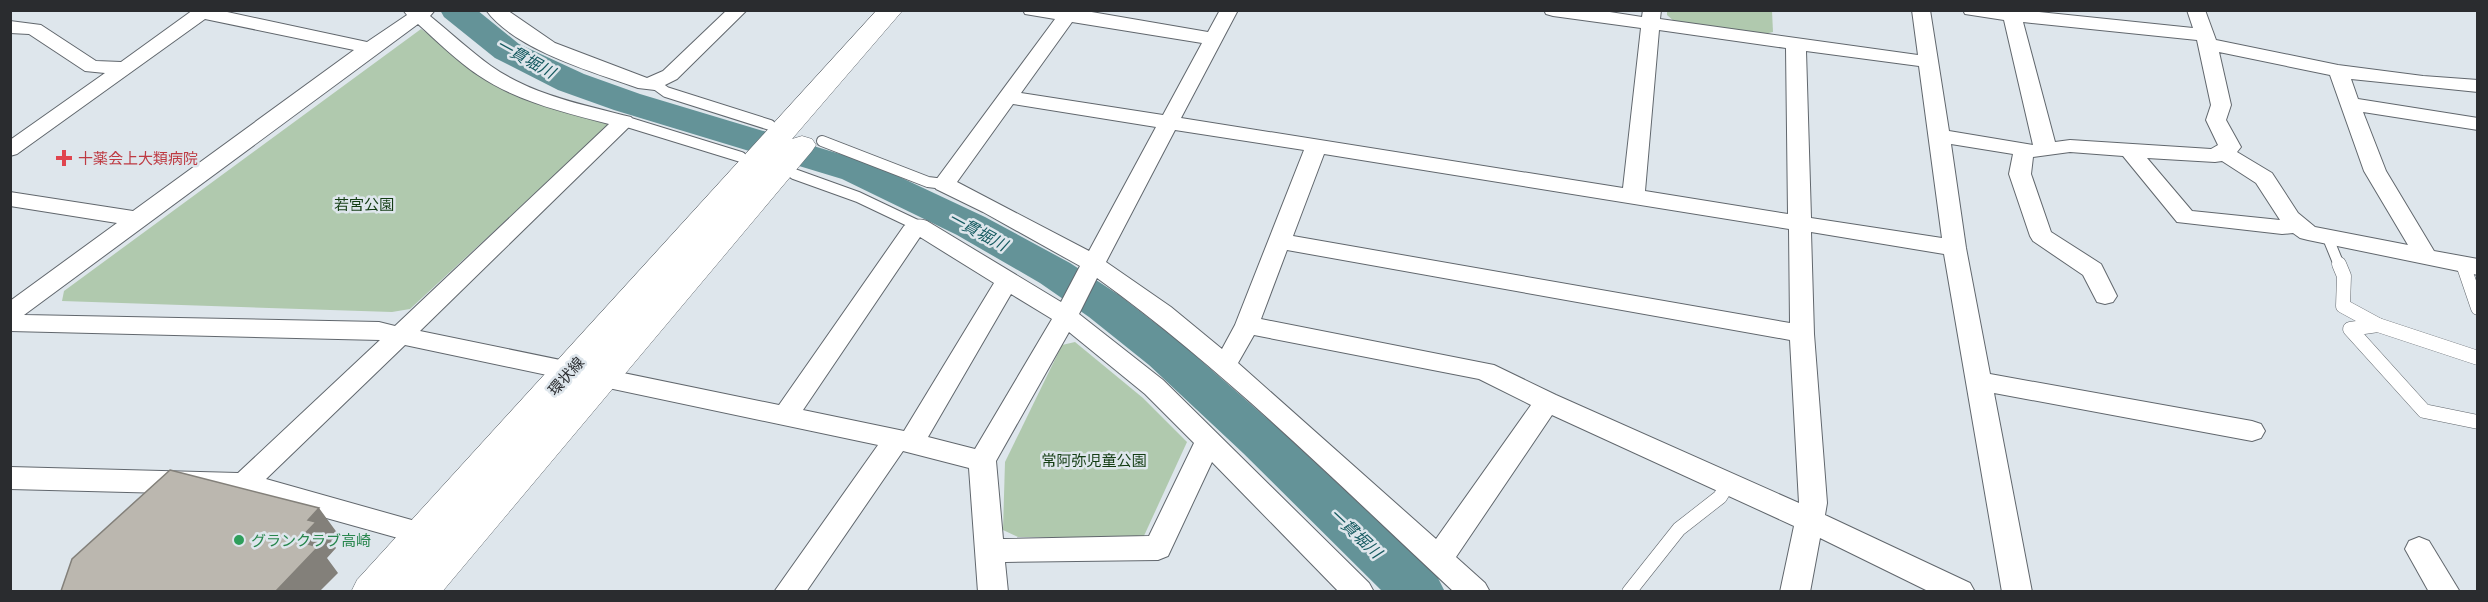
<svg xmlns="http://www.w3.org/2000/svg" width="2488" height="602" font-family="'Asap Condensed','Noto Sans JP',sans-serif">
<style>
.green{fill:#b0c9ae}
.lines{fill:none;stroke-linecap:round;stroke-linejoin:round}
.river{fill:#649398;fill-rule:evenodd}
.lane-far1-casing{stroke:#61676d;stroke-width:12}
.lane-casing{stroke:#61676d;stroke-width:15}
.street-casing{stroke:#61676d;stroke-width:2}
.secondary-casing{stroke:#61676d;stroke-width:1}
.lane-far1{stroke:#fff;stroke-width:10}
.lane{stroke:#fff;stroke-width:14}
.street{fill:#fff;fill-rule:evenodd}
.secondary{fill:#fff;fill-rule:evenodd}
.shaded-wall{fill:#83807a}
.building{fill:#bbb7af;stroke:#83807a;stroke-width:1.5}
.health-dot{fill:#e0444e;stroke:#dee6ec;stroke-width:2}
.leisure-dot{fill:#2e9e5b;stroke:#dee6ec;stroke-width:2}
.labels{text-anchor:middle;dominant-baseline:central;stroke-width:5;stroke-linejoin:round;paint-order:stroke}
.health-label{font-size:15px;fill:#be3a42;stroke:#dee6ec;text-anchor:start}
.park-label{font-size:15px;fill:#143d14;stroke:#dee6ec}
.street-label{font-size:15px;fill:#2a2c2f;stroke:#dee6ec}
.leisure-label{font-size:15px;fill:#27864d;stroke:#dee6ec;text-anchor:start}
.water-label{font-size:16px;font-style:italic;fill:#165a60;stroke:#dee6ec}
</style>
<rect width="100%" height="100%" fill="#dee6ec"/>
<g class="green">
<polygon points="1667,10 1772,11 1773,32 1760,35 1675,22 1667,15"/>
<polygon points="421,29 449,48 478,73 612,122 410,309 392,312 62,301 64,291"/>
<polygon points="1075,342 1143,398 1187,442 1143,538 1018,537 1003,530 1005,462 1062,345"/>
</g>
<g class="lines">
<polygon class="river" points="440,10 477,10 519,44 584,74 640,94 870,163 985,217 1070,263 1119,295 1181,343 1277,427 1437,576 1445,592 1383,592 1243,453 1149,365 1089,317 1040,283 957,235 842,179 614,110 558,90 495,58 444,17"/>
<g class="lane-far1-casing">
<g id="lane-far1">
<polyline points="655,84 666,92 770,125"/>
<polyline points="624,121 741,157"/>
<polyline points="822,141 928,182 944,184"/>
<polyline points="794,174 858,197 919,226"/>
<polyline points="2328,238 2339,265"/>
</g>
</g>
<g class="lane-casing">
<g id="lane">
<polyline points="2339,264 2344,276 2343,306 2378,325 2478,358"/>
<polyline points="2463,264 2478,308"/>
<polyline points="2378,325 2350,329 2424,411 2478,422"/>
<polyline points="1629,592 1679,529 1720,497 1728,484"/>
</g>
</g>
<g class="street-casing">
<g id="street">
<path d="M193 10H218L367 42 407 15 403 10H435L430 16C450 32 470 51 491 66 532 95 584 105 631 117L634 121 631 125 420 331 779 405 904 226C912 220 917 218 927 221L1061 302 1080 266 983 212 936 189 933 184 1055 19 1025 14 1023 10H1080L1208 32 1220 10H1238L1181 118 1623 188 1641 28 1553 16 1546 14 1544 10H1597L1642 17 1643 10H1661L1660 19 1918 55 1912 10H1930L1949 131 2033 145 2004 20 1965 14 1963 10H2020L2193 28 2187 10H2205L2216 40 2338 65 2423 76 2478 80V92L2351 79 2358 99 2478 118V130L2363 112 2386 171 2434 251 2478 259V275L2308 240 2300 238 2293 233 2282 234 2177 222 2123 156 2070 152 2033 157 2031 174 2051 232 2101 264 2117 296 2113 302 2105 304 2097 302 2083 275 2033 241 2030 236 2009 174 2013 154 1951 144 1966 248 1990 374 2252 421 2261 424 2265 431 2261 438 2252 441 1994 393 2032 592H2002L1944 254 1811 232 1814 334 1827 503 1825 515 1970 583 1975 592H1930L1820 538 1810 592H1780L1794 526 1552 415 1456 557 1485 583 1490 592H1454C1338 484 1226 371 1097 278L1079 314 1163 380 1369 583 1374 592H1339L1212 462 1168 556 1158 560 1005 562 1008 592H978L969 468 903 451 806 592H774L878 445 405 345 266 479 433 526 437 534 433 542 423 545 244 495 10 489V467L238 473 380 340 10 331V301L117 223 10 206V192L133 211 354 50 205 19 17 154 10 156V140L105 73 85 71 29 34 10 33V21L41 25 96 61 121 62ZM1072 22 1202 43 1163 115 1021 93ZM2023 22 2197 40 2211 105 2206 120 2218 145 2211 149 2070 140 2055 142ZM418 24C437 41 457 61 478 75 518 102 564 112 609 124L395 326 379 322 24 315ZM1659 30 1786 48 1788 214 1645 191ZM1806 51 1919 66 1942 238 1811 218ZM2219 52 2330 75 2364 171 2408 245 2315 227 2298 213 2272 173 2237 152 2241 147 2226 120 2231 105ZM1013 104 1156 127 1089 251 957 182ZM1175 130 1304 150 1235 325 1222 349 1171 307 1106 262ZM1324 154 1789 229 1790 323 1293 236ZM2147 158 2215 162 2222 161 2256 183 2280 220 2192 211ZM920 237 994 283 904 431 803 410ZM1287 250 1790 340 1799 503 1556 395 1494 365 1261 319ZM1011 294 1052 319 975 449 928 437ZM1069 332 1145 394 1194 443 1149 536 1003 539 996 461ZM1254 335 1479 379 1531 405 1436 539 1238 363Z"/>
<path d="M486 10H507L555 43 647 78 663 71 727 10H747L677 79 655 90 638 88C593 72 515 50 486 10Z"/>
<polygon points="2419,537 2429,541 2460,592 2429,592 2405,549 2409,541"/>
</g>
</g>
<g class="secondary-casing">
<polygon id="secondary" points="877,10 903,10 792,139 802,136 812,139 816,145 812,151 442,592 351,592 357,580"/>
</g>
<use href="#lane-far1" class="lane-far1"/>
<use href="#lane" class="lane"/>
<use href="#street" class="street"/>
<use href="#secondary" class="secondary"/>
</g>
<polygon class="shaded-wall" points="319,508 338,534 331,541 336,548 327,558 338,573 320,591 276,591 308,520"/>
<polygon class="building" points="170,470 319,508 308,520 316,522 298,541 318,547 276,591 61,591 72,559"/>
<path class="health-dot" d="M61 149h6v6h6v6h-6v6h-6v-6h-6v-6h6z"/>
<circle class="leisure-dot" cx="239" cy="540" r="6"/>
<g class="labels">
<g class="health-label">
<text x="78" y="158">十薬会上大類病院</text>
</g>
<g class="park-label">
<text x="364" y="204">若宮公園</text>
<text x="1094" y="460">常阿弥児童公園</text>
</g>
<g class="street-label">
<text transform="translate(566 376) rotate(-48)">環状線</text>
</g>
<g class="leisure-label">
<text x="251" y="540">グランクラブ高崎</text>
</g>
<g class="water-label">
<text transform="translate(526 58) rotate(29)">一貫堀川</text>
<text transform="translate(978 231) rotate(28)">一貫堀川</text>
<text transform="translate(1356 533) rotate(43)">一貫堀川</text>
</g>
</g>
<rect width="2488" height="602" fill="none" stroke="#2a2c2f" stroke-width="24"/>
</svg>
